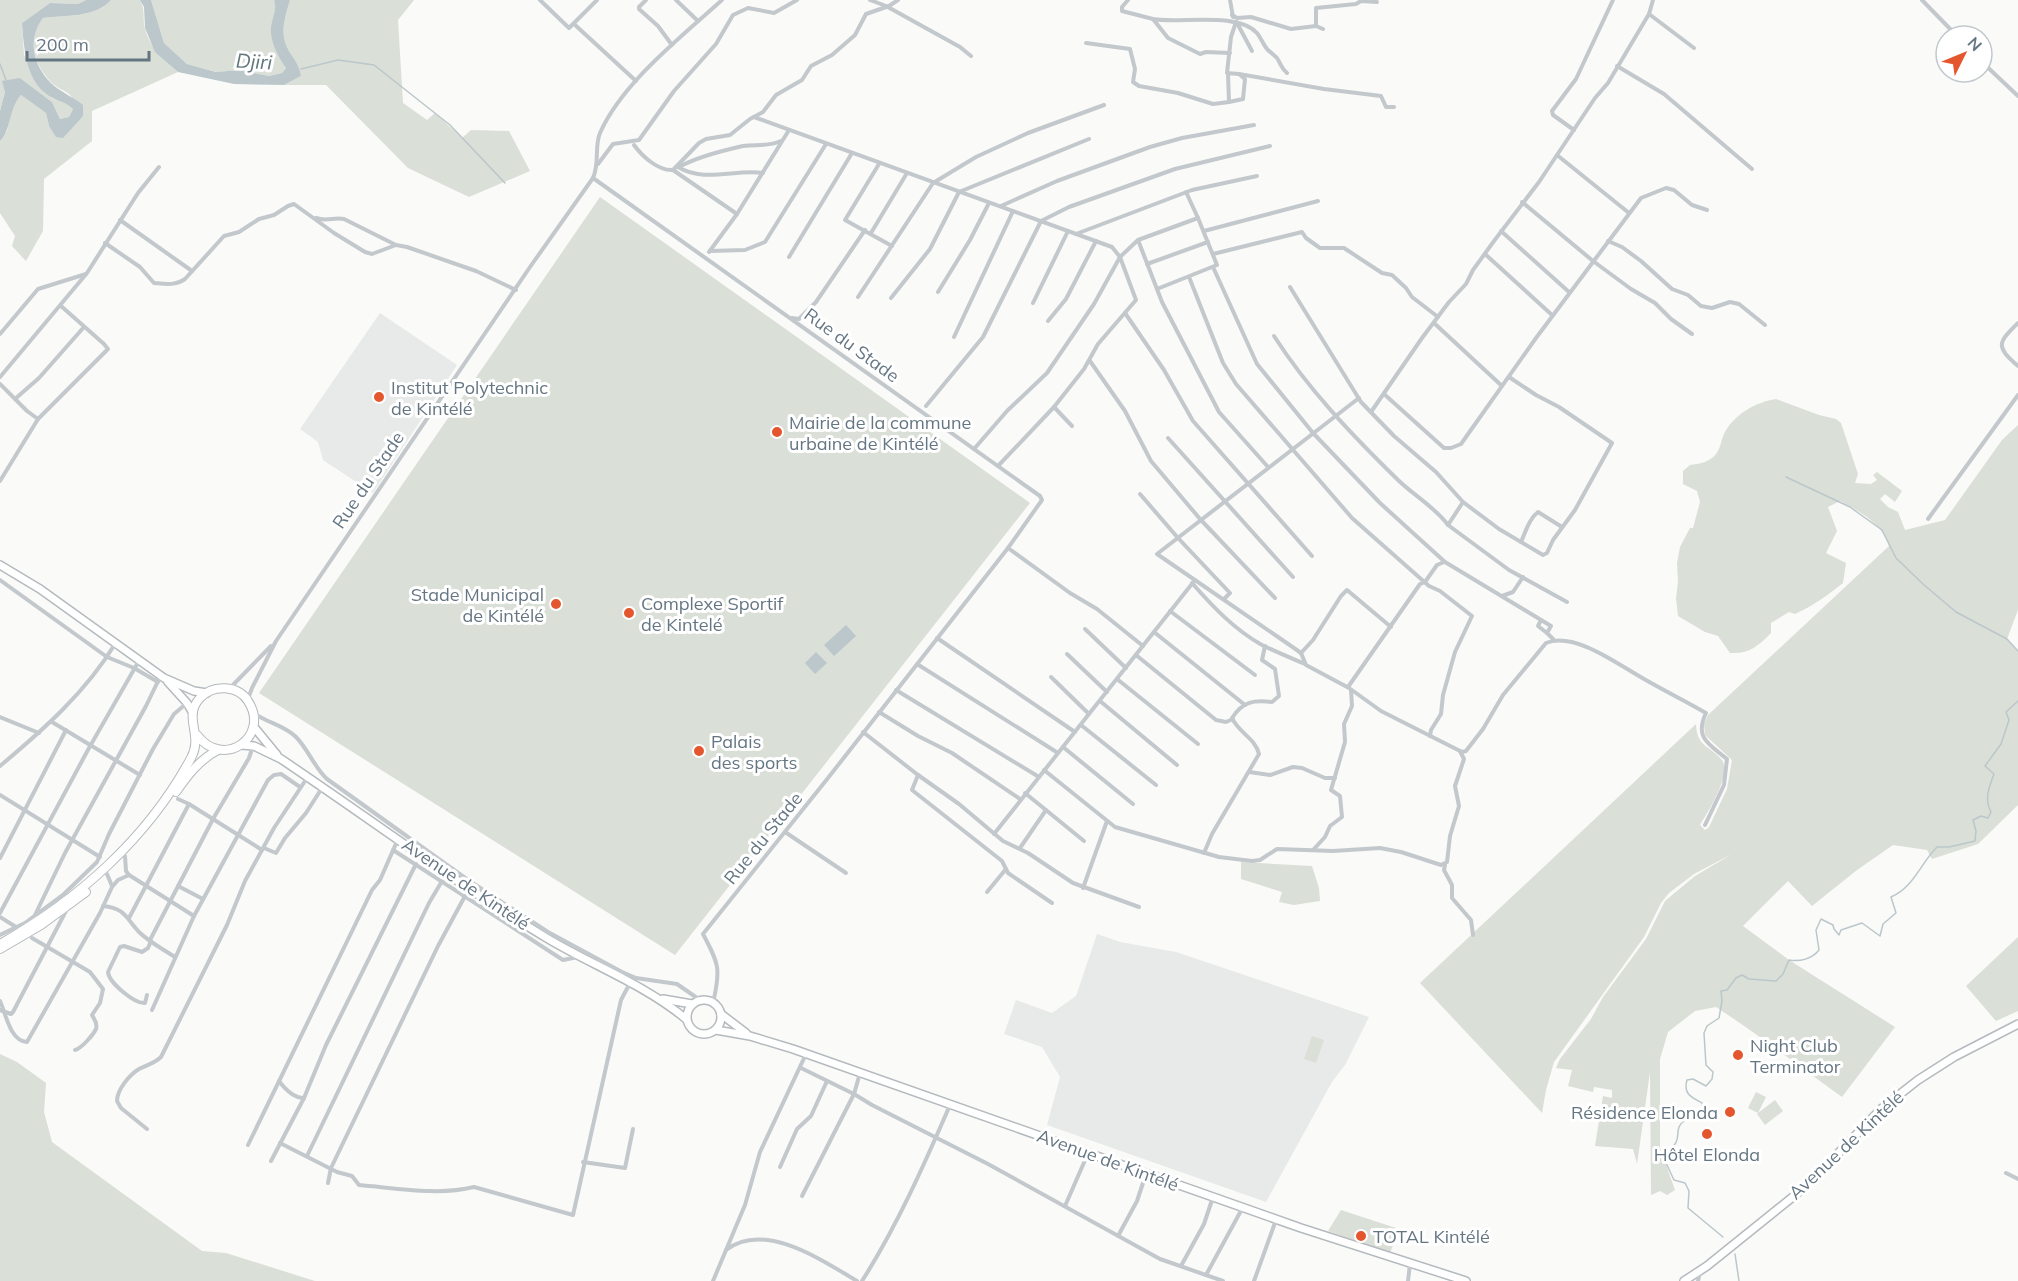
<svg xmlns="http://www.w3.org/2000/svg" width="2018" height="1281" font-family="Mulish,sans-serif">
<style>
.built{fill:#e8e9e9}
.green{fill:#dadfd7}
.water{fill:#bbc7cb}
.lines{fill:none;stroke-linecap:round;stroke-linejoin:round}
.stream{stroke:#bbc7cb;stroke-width:1.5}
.primary-casing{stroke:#b5babe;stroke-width:10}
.highway-casing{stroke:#b4b9bd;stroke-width:10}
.street{stroke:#c3c8cc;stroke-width:4}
.primary{stroke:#fff;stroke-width:7}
.highway{stroke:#fff;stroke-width:8}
.poi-dot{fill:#e4572e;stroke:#fff;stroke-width:2}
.labels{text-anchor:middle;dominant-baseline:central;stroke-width:6;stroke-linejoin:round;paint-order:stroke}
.street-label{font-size:18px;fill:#657683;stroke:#fff}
.poi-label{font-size:18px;fill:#657683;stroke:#fff;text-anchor:start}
.water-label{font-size:20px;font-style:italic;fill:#60757c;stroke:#fff}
</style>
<rect width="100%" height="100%" fill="#fafaf8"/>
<g class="built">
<polygon points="380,313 457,365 373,493 323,460 318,442 300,429"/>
<polygon points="1097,934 1120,942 1176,952 1369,1017 1345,1065 1332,1082 1266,1202 1047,1125 1060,1077 1042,1047 1004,1034 1016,1000 1052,1013 1076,996"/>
</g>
<g class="green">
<polygon points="0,0 86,0 78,4 50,3 22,23 24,55 52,98 67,102 73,109 69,117 60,119 52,102 20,78 5,92 0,111"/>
<path d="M111 0H140C146 10 142 18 145 29 150 48 164 59 178 72L92 111V141L44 179 43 231 26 261 12 246 15 236 0 213V141L7 131 13 104 21 95 46 113 49 126 83 116C79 109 75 101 70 95 65 90 56 88 51 82 33 63 27 39 43 18 65 15 97 18 111 0Z"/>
<polygon points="151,0 274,0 276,6 271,32 286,68 282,73 269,76 240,70 217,72 187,64 164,43"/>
<path d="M290 0H414L398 20 403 103 427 120 435 113 462 138 471 130 509 131 530 171 469 197 408 168 326 85H284L301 76C299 61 289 55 285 42 281 28 286 14 290 0Z"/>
<polygon points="600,197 1030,503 675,955 259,693"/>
<path d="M1776 399 1819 415 1836 419 1841 423 1858 474 1855 483 1871 484 1877 480 1873 475 1877 472 1902 491 1895 502 1885 494 1880 499 1888 507 1898 512 1905 530 1945 520 2002 440 2018 425V610L2007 639 2018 651V805L1978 844 1932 859 1927 850 1893 845 1857 870 1812 906 1788 881 1743 926 1789 960 1895 1027 1842 1097C1800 1067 1759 1035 1716 1007L1695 1011 1668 1032 1660 1059V1148L1675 1190 1667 1195 1660 1191 1651 1195 1650 1072 1637 1164 1633 1149 1595 1146 1603 1096 1612 1098V1090L1594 1087 1593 1092 1568 1086 1572 1070 1556 1068 1560 1059 1591 1019 1603 997 1646 939 1665 901 1695 876 1732 854 1694 874 1669 893 1661 903 1644 937 1554 1062 1546 1090 1542 1113 1420 983 1696 724C1697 748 1710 745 1722 760 1732 774 1708 812 1700 825L1705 830 1709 827 1727 789 1732 760 1705 735 1704 724 1708 715 1889 546C1883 524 1859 511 1840 501L1828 507 1837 531 1826 553 1846 563 1843 583C1828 595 1813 606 1795 614L1789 612 1771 623V633C1757 647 1749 654 1730 653L1718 636 1705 632 1678 616 1676 598 1678 582 1677 563 1680 547 1690 528H1693L1700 502 1697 491 1683 484V471L1690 465C1699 464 1710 462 1716 454 1721 448 1721 439 1725 432 1735 414 1756 402 1776 399Z"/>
<polygon points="1241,862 1312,866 1319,888 1320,901 1294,905 1279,902 1282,892 1241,879"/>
<polygon points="2018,937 2018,1011 1996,1021 1966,986"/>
<polygon points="1312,1036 1324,1040 1316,1063 1304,1059"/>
<polygon points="0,1054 17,1062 46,1083 44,1112 52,1142 202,1251 226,1253 315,1281 0,1281"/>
<polygon points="1756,1092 1766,1097 1758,1113 1775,1100 1783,1111 1765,1125 1757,1114 1758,1113 1748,1108"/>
<polygon points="1341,1210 1399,1229 1390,1253 1328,1231"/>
</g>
<g class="water">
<path d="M86 0H111C96 18 65 15 43 18 27 39 33 65 51 83 59 91 73 97 83 105V116L63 138 56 137 49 126 46 113 21 95C8 109 12 129 0 141V111L5 92 2 81 20 78 52 102 60 119 69 117 73 109C66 102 61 102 53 98 26 85 24 49 22 23L50 3 78 4Z"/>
<path d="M140 0H151L164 43 187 64 216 72 240 70 269 76 282 73 286 68C279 58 272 45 271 33 270 21 278 11 274 0H290C286 14 281 28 285 42 289 55 299 61 301 76L284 85 234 84 178 72 155 52 145 28 144 7Z"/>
<polygon points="846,625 856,636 834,656 824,645"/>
<polygon points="816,652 827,663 815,674 805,663"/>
</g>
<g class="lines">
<g class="stream">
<polyline points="0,64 6,80"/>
<polyline points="301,69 338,60 374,65 450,125 505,183"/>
<polyline points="1786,477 1850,507 1882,530 1896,558 1923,584 1956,612 2007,639 2018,651"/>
<path d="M1723 1237 1688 1208 1689 1191 1685 1183 1674 1180 1666 1163 1664 1153C1687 1141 1671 1130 1684 1121 1688 1118 1695 1118 1699 1117L1703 1109 1702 1103C1691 1097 1683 1094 1687 1080L1693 1079 1706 1086 1712 1079 1713 1072 1706 1065 1704 1033 1707 1026 1719 1018 1722 1001 1721 991 1727 990 1736 978 1742 975 1749 979 1776 981 1783 974 1789 960C1800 962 1812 959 1819 950L1816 930 1821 919 1833 925 1834 929 1839 935 1841 930 1862 923 1880 936 1883 924 1896 913 1891 897C1914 887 1920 864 1937 847H1949L1975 841 1976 831 1973 820 1981 816 1988 818 1991 812C1984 799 1989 787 1994 774L1985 766 2001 744 2009 720 2006 712 2018 701"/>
<polyline points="1735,1254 1739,1281"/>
</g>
<g class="primary-casing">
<g id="primary">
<polyline points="0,565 40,589 164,678 194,691 207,693"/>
<polyline points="168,682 187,703 193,713"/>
<polyline points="254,727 277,755"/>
<path d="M241 745 254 746 281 759C369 818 454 882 545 937 591 965 644 984 686 1019"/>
<polyline points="663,999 692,1004"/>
<circle cx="704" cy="1017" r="17"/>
<polyline points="721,1014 746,1033"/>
<polyline points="716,1030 750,1036 793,1049 1301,1228 1466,1281"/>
<polyline points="1684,1281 1707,1266 1794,1196 1825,1167 1881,1109 1918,1080 1954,1057 2018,1024"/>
</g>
</g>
<g class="highway-casing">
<g id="highway">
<path d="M176 792C187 776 200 759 218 750"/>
<path d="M0 944C78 900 148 838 191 758 204 735 182 717 200 698 213 684 238 685 248 701 271 737 223 770 197 735"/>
<polyline points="0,949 41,925 86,892"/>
</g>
</g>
<g class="street">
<polyline points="540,0 569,28 597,0"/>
<polyline points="646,0 639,7 639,9 658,26 672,45"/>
<polyline points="676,0 698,21"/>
<polyline points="870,0 886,6 960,47 971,56"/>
<polyline points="1128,0 1122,7 1122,11 1153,19"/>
<polyline points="1230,0 1233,17"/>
<polyline points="1922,0 1957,36"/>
<polyline points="1649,14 1694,48"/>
<polyline points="1232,15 1237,18 1251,17 1291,29 1316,26"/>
<polyline points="1237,23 1252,51"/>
<polyline points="574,24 636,81"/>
<polyline points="1323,29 1316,26 1316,8 1356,4 1361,1 1377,2"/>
<polyline points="1086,43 1130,49 1135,69 1133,82 1139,86 1178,93 1213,104 1229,102"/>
<path d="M1230 53 1206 52 1200 54 1168 38 1153 19C1178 24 1237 11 1257 33 1261 38 1263 44 1267 49 1270 52 1274 55 1277 58 1281 64 1281 68 1287 73"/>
<polyline points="1982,62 2018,96"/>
<polyline points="1617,66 1664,94 1752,169"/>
<polyline points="1228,74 1229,102 1243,99 1245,79 1239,74 1227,73 1231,37 1236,22"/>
<polyline points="1239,74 1324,89 1381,96 1386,107 1394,107"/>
<polyline points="754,117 1112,247 1120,257 1136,300 1098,344 1084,369 1054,407 998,466"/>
<polyline points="1574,130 1553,115 1552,111 1576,79 1613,0"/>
<path d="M634 145C642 156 658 171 673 170L699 143 706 139 730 135 750 119 763 112 776 95 802 80 811 66 832 55 855 35 866 14 889 6 898 0"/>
<polyline points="1557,155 1629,213"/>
<polyline points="598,164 613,144 639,140 674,91 716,44 733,15 748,8 774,13 797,0"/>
<polyline points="879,164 845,220 892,246"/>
<path d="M678 167C704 183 735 169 763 173"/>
<path d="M679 167C695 158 725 150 743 146 756 144 768 147 781 141"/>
<polyline points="673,170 737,214"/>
<path d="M593 178 1040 496 1042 500 1008 548 828 778 703 934C719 964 721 969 713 1003"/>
<polyline points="1186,192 1198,218"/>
<polyline points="1522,202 1593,261 1631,289 1655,303 1671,319 1692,334"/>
<polyline points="1001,206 1057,181 1150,147 1182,138 1254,125"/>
<path d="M316 218C327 222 333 217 344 219L396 245 407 247 476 271 516 290"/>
<polyline points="120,220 192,271"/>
<polyline points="1204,231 1318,201"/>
<polyline points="1501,231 1569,292"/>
<polyline points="871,233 907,173"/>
<polyline points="1076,234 1192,190 1257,176"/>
<polyline points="1138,240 1162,302 1219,412 1268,467"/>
<polyline points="1608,241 1622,247 1641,261 1672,289 1688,295 1701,306 1712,308 1730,302 1739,304 1765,325"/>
<path d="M105 243 140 267 154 283C165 284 175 286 185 279L224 236 239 232 259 219 274 215 288 206 294 204 334 233 365 252 372 254 396 245"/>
<polyline points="710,251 745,250 765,242 826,144"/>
<polyline points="709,252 737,214 789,130"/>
<polyline points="1213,254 1302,232 1306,238 1320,248 1344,248 1382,273 1392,275 1406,288 1412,297 1438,317"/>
<polyline points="1485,254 1552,315"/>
<polyline points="789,257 852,153"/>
<polyline points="1147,264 1208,242"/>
<polyline points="1213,267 1257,364 1313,433 1380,503 1445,562 1551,626 1547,633 1554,640"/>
<polyline points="1189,277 1223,363 1236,384 1352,518 1429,586 1440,591 1472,616 1455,652 1443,695 1441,714 1431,730 1430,736"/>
<polyline points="1290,287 1361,402 1394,436 1436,472 1463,502 1499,529 1543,555 1547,553 1553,540 1575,510 1612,443 1559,407 1536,395 1509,377"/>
<polyline points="938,292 970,240 989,203"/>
<polyline points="858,297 933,183 976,157 1028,133 1104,105"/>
<polyline points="891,298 930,249 959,192 1089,139"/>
<polyline points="1033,303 1068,231"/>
<polyline points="1125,313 1164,370 1193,421 1312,556"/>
<polyline points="792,318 799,319 816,302 865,230"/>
<polyline points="1048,321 1066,299 1096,241"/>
<polyline points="1434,323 1502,386"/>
<path d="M2018 323C1998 343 1995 346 2018 366"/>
<polyline points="0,334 38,289 86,274"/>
<path d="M1274 336C1308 389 1352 435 1397 479 1413 495 1435 507 1448 525L1509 570 1567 602"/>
<polyline points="954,337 1013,211"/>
<polyline points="1090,361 1125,411 1151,461 1200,519 1275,598"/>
<polyline points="0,377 87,273 138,193 159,167"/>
<polyline points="0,384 27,411 38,419"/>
<polyline points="1384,394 1444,448 1451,448 1461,444 1536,338 1641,198 1666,188 1674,190 1692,205 1707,210"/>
<path d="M1359 398 1157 554 1294 648 1301 653 1306 665 1349 688 1381 711 1462 752 1466 751 1483 729 1503 695 1546 643C1575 631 1620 666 1644 679 1665 691 1685 701 1706 713 1694 738 1709 744 1727 759L1724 785 1705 825"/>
<polyline points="15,399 39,378 84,327"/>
<polyline points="926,406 983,337 1041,221 1069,207 1175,169 1270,146"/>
<polyline points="1054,407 1072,426"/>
<polyline points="1371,412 1422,338 1449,302 1466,284 1473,270 1494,241 1539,182 1595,98 1608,83 1649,14 1653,0"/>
<polyline points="1168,438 1293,577"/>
<polyline points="974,449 1007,411 1047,373 1094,304 1120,257 1138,240 1198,218 1217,265 1157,289"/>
<polyline points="0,481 38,419 108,349 104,344 61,306"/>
<polyline points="1140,494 1178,538 1230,593 1224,599"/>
<polyline points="1928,519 2018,395"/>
<polyline points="1448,525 1463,502"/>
<path d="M1521 542C1526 531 1529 519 1538 512L1562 527"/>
<polyline points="1008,548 1070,593 1097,609 1143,646"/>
<polyline points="0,580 107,657 134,668 158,682"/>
<path d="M1192 583C1213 607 1235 630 1262 645 1276 652 1291 658 1305 664"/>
<polyline points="1502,596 1513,592 1523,577"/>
<polyline points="1170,611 1255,675"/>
<polyline points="1541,620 1538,626 1547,633"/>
<polyline points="1085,629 1126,668"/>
<polyline points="1154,632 1245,705"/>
<polyline points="937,638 1075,732"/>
<polyline points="1301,653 1313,640 1341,596 1347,590 1391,627"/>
<polyline points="1067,654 1107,692"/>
<polyline points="1136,655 1216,720 1226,722 1233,719"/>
<polyline points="917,664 1058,753"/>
<polyline points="1051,677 1089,714"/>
<polyline points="1117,679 1198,744"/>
<polyline points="1348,687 1420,584 1425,582 1437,565 1444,562"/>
<polyline points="230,688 271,646"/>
<polyline points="896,690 1039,777"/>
<path d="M248 699 252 688 276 641 530 267 593 178C600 162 594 147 600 133 622 83 682 36 722 0"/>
<polyline points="1100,701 1177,765"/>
<polyline points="879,712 918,736 952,753 1020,799"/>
<path d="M254 713C267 723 284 725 296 737 308 749 314 767 327 779L468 880 548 932 622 972 636 978 677 984 700 1000"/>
<polyline points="0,717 39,733"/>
<polyline points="52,722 140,775"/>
<polyline points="1081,725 1156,785"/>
<polyline points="863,732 918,775 959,804 1003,841 1028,853 1073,883 1139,907"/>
<polyline points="1063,747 1133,804"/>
<path d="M0 766C43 730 86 692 115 644"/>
<polyline points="1044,770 1115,827 1219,857 1252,861 1260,860 1277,849 1333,851 1380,848 1401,852 1441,865 1447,862 1450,836 1459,806 1455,786 1464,759 1460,751"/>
<polyline points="1249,772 1270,775 1293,767 1302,768 1325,778 1335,778"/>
<polyline points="918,775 912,790 1002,861 1008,873 1052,903"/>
<polyline points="1025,793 1084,841"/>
<polyline points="0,795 100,857"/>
<polyline points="178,799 189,804 262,850"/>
<polyline points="785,832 846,873"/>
<polyline points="994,834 1195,580"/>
<polyline points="264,848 276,853 285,838 306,813 322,788"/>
<polyline points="1020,848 1046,810"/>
<polyline points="393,850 563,960 578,957"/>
<polyline points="1313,850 1325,837 1330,826 1342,817 1340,796 1331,790 1345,742 1344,724 1352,706 1351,690"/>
<path d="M1204 853 1212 834 1259 754C1256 739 1238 732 1232 718 1243 701 1254 700 1272 702L1279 696 1275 669 1262 660 1265 646"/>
<polyline points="125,856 126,871 129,875 194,916"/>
<polyline points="0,858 66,730"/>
<polyline points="1445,865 1444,870 1452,885 1452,898 1471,920 1473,935"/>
<polyline points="107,874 112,886"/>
<polyline points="178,886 203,899"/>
<polyline points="1083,888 1107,821"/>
<polyline points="987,892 1006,869"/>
<path d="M103 906C125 908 126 918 139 932 149 942 163 949 175 957"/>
<polyline points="0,913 89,748 140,659"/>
<polyline points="35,915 65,853 146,706 161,675"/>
<polyline points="0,917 16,927"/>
<polyline points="129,918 189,804"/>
<polyline points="0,935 25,923 64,894 97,862 109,834 153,749 174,714 187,703"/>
<path d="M32 938 90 972 103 989 100 1003 92 1015C94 1019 98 1023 96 1029 93 1035 82 1048 75 1050"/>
<polyline points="150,940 213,819 249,758 253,746"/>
<path d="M147 995 145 1003C135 1004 109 983 108 972L120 947 124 946 142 952 148 948 151 941"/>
<path d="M0 1001C6 1014 10 1041 27 1042L100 913 112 887 118 880 129 875"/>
<polyline points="0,1010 11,1014 13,1012 67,909"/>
<polyline points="152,1010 194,916 268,780 274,775 281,774 300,787"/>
<polyline points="801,1068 854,1094 802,1196"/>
<polyline points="860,1073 854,1094 872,1105 988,1164 1160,1259 1223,1281"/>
<path d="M279 1081C285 1089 294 1098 304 1098"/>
<path d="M147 1129 121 1108 117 1101C117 1090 129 1075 139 1069 147 1065 155 1063 161 1057L227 925 245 881 274 828 307 778"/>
<path d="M280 1143 337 1172 352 1176 359 1185C396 1188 438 1196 474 1187L573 1215 621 1000 630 983"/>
<polyline points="248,1145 372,890 380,880 398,839"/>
<polyline points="307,1156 429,903 442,881"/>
<polyline points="271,1161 304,1098 326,1045 416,864"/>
<polyline points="583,1162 625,1168 633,1129"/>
<polyline points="780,1167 797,1129 811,1116 827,1081"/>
<polyline points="2006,1173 2018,1179"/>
<polyline points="328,1183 331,1168 438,946 465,896"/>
<polyline points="1065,1206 1086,1158"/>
<polyline points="1118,1236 1137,1201 1146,1174"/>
<path d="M726 1250C764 1220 823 1261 857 1281"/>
<polyline points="1181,1266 1204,1224 1213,1197"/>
<polyline points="1206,1275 1243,1207"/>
<polyline points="713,1281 745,1205 760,1152 806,1054"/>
<path d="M862 1281C897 1226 924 1165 950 1105"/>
<polyline points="1254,1281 1276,1220"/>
<polyline points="1408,1281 1410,1264"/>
<polyline points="1698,1281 1700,1272"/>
</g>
<use href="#primary" class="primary"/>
<use href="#highway" class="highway"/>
</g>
<g class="poi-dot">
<circle cx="379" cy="397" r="6"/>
<circle cx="777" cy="432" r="6"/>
<circle cx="556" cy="604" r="6"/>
<circle cx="629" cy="613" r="6"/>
<circle cx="699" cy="751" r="6"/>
<circle cx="1738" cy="1055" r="6"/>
<circle cx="1730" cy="1112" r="6"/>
<circle cx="1707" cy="1134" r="6"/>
<circle cx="1361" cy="1236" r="6"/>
</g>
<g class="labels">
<g class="street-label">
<text transform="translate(852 345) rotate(36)">Rue du Stade</text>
<text transform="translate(368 480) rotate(-56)">Rue du Stade</text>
<text transform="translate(763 838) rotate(-51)">Rue du Stade</text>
<text transform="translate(466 884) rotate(34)">Avenue de Kintélé</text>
<text transform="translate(1846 1145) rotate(-43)">Avenue de Kintélé</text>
<text transform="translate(1108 1160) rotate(20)">Avenue de Kintélé</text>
</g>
<g class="poi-label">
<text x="391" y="387">Institut Polytechnic<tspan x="391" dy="21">de Kintélé</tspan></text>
<text x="789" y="422">Mairie de la commune<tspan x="789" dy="21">urbaine de Kintélé</tspan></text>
<text x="544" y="594" text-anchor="end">Stade Municipal<tspan x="544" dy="21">de Kintélé</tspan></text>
<text x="641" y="603">Complexe Sportif<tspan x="641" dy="21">de Kintelé</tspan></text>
<text x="711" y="741">Palais<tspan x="711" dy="21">des sports</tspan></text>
<text x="1750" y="1045">Night Club<tspan x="1750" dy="21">Terminator</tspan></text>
<text x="1718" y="1112" text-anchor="end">Résidence Elonda</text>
<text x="1707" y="1154" text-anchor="middle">Hôtel Elonda</text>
<text x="1373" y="1236">TOTAL Kintélé</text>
</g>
<g class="water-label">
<text transform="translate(254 61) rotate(3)">Djiri</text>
</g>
</g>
<g transform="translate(1964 54) rotate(47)"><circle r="28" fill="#ffffff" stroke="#c1c8cd" stroke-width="1.5"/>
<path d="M0-4.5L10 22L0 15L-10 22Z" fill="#e4572e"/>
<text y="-9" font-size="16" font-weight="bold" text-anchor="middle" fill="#657683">N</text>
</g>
<path d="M27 51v9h122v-9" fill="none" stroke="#657683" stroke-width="3"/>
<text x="36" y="51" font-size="18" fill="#657683" stroke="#ffffff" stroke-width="4.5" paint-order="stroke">200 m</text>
</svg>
